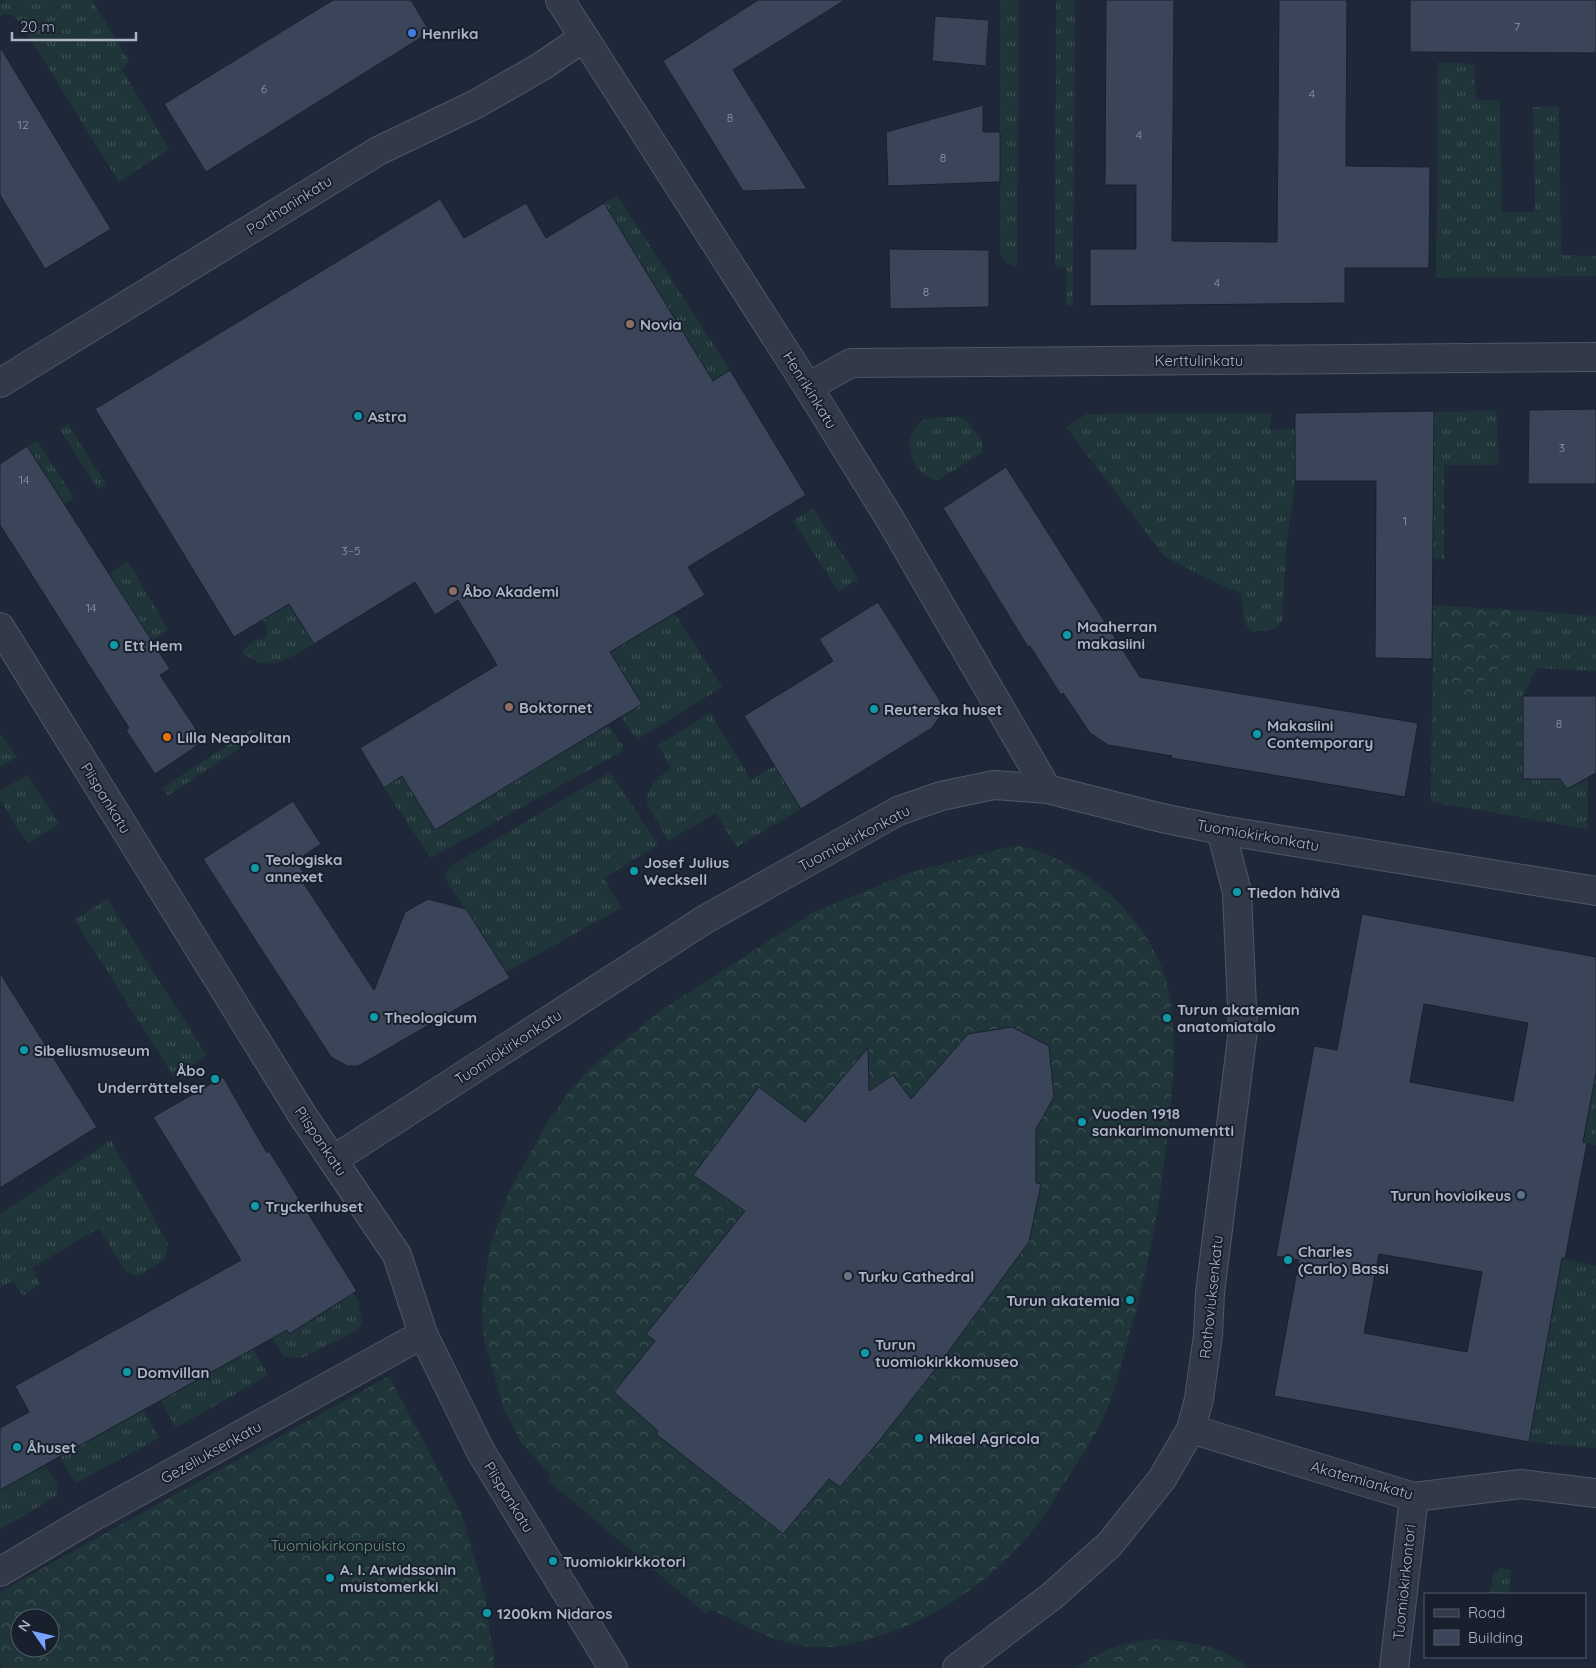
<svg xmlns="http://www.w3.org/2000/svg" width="1596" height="1668" font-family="Quicksand,sans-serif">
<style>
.grass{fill:url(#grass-tufts)}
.forest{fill:url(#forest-crowns);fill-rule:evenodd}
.building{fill:#3a4559;stroke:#19212f;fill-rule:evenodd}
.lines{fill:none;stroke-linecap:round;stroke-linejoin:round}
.minor-casing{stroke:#4f5767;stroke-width:30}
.minor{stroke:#323a49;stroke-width:28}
.shop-dot{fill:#3f7fe0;stroke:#181f2d;stroke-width:2}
.education-dot{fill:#8d6e63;stroke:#181f2d;stroke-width:2}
.culture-dot{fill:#0f9aa8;stroke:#181f2d;stroke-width:2}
.food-dot{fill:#e8710a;stroke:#181f2d;stroke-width:2}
.service-dot{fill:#5c6f8a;stroke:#181f2d;stroke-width:2}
.worship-dot{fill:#6b7280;stroke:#181f2d;stroke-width:2}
.labels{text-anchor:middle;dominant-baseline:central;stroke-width:4;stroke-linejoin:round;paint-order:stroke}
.number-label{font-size:12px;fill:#9098ab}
.poi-label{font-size:15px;font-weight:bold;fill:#acb4c6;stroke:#181f2d;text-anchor:start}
.street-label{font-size:15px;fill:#acb4c6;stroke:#181f2d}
.park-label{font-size:15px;fill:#629872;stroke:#181f2d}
</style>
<defs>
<pattern id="grass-tufts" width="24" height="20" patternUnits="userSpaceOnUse" patternTransform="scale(1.25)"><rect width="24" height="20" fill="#203539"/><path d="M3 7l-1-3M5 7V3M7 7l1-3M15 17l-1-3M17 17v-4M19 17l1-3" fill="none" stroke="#3e5054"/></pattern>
<pattern id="forest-crowns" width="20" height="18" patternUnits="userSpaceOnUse" patternTransform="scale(1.25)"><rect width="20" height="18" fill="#203539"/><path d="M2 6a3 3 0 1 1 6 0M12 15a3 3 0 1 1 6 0" fill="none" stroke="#3e5054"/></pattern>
</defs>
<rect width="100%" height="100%" fill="#1e2838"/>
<g class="grass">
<polygon points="7,0 92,0 129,61 122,70 169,149 119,182 20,22 12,15 5,13 0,16 0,5"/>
<polygon points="1000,0 1019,0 1017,267 1007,263 1000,254"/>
<polygon points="1056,0 1075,0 1073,306 1066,305 1066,268 1055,267"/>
<polygon points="1438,62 1474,64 1476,100 1500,100 1501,212 1535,212 1533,107 1559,107 1561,255 1596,256 1596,276 1436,278"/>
<polygon points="617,195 730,370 713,381 604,203"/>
<polygon points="1496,411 1499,465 1444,465 1444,559 1433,558 1434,412"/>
<polygon points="1271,413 1270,430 1295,429 1295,481 1286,551 1282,621 1275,629 1253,632 1245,624 1241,593 1227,588 1165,557 1066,427 1087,414"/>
<path d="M939 417H963L981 439 983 452 938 480C912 478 897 435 924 420 928 418 935 418 939 417Z"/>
<polygon points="68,424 106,484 98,489 60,429"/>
<polygon points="37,441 74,498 60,507 53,496 58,493 27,446"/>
<polygon points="813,508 858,579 839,592 793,521"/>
<polygon points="128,561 168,630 151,641 109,574"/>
<path d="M288 603 314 644C289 658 265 676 242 651L255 640 264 639C271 631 267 627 262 619Z"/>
<path d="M1513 610 1596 616V671L1536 668 1523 696V779H1560L1567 789 1588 779V829L1431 802 1433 632 1448 642 1449 698 1473 700C1481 684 1489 668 1509 667Z"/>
<polygon points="675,614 722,687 637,740 621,717 642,704 617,663 608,654"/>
<path d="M710 713 751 779 775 766 801 809 736 847 716 813 668 841 647 803C646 787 659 777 671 768L658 745Z"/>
<polygon points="608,725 623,746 621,752 431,858 384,788 402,776 435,830"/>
<polygon points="252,729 257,737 167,796 162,788"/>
<polygon points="0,733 17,757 0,767"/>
<polygon points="610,772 658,845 604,878 621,908 506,972 444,877 451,866"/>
<polygon points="27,775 59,824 28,844 0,800 0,791"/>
<polygon points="107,899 207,1056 174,1077 75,920"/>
<polygon points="1596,1073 1596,1145 1583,1142"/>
<polygon points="111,1140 168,1244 165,1259 139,1276 126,1272 99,1228 32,1268 40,1284 23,1296 13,1280 0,1288 0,1214"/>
<polygon points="1562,1258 1596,1266 1596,1448 1529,1442"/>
<polygon points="353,1294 358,1300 362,1323 358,1330 302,1358 284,1357 264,1324 277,1314 290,1334"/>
<polygon points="242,1328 268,1375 176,1428 161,1400 238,1357"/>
<polygon points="144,1410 159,1438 76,1483 60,1457"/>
<polygon points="45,1466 57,1483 57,1496 0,1529 0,1490"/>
<polygon points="1500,1568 1511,1570 1508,1594 1490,1594 1493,1575"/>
</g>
<g class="forest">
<path d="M1433 605 1513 610 1509 667C1489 668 1481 684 1473 700L1449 698 1448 642 1433 632Z"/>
<path d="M1017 845C1081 860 1137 907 1162 968 1183 1021 1171 1108 1164 1164 1157 1224 1144 1282 1128 1340 1120 1368 1114 1396 1101 1423 1091 1443 1077 1463 1065 1482 1055 1497 1047 1513 1036 1526 998 1576 941 1616 882 1635 860 1642 837 1649 813 1647 776 1644 744 1626 711 1609L706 1614 548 1480 550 1475 521 1442 504 1409 484 1340 482 1302 489 1251 508 1193 548 1121 570 1091 590 1068 663 1009 812 913 909 873Z"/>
<path d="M389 1376 461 1513 484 1590 495 1668H3L0 1664V1594L5 1589ZM20 1618H50V1648H20Z"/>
<path d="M1152 1639C1187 1641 1221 1645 1249 1668H1076C1102 1650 1120 1643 1152 1639Z"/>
</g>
<g class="building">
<polygon points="333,0 411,0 430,32 206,172 164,104"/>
<polygon points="758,0 845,0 733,70 807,189 743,191 663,61"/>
<polygon points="1106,0 1174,0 1172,241 1277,242 1279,0 1347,0 1346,166 1430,167 1429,268 1345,268 1345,303 1090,306 1090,249 1136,249 1136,185 1105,185"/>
<polygon points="1410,0 1596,0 1596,53 1410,52"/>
<polygon points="935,16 989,20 986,66 932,61"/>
<polygon points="0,47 111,229 45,269 0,195"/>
<polygon points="983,105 983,132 1000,132 1000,182 888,186 886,132"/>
<polygon points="440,199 464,238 526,203 546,238 604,203 713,381 730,370 806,495 688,567 705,595 610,652 642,704 435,830 402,776 384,788 360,748 497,665 458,600 435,615 415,582 314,644 289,604 234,637 95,409"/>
<polygon points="889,249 989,250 989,307 890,309"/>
<polygon points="1596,409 1596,484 1528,484 1529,410"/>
<polygon points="1434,411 1432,659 1375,658 1376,481 1295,481 1295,413"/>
<polygon points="27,446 170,669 160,675 204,741 155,774 126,730 129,728 0,525 0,464"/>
<polygon points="1006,467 1140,677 1418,723 1405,797 1171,758 1172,756 1108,745 1090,733 1063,693 1061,695 1030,646 1028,647 943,508"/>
<polygon points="878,602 942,704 942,713 932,728 801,809 744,716 833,661 819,639"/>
<polygon points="1523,696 1596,696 1596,773 1567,789 1560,779 1523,779"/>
<polygon points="293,801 321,844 296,861 306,876 304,884 374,990 405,912 428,899 466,909 510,978 358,1066 347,1066 331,1057 203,859"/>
<path d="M1362 914 1596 957V1073L1583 1142 1587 1143 1565 1259 1562 1258 1529 1442 1274 1396 1299 1260 1276 1256 1314 1046 1337 1050ZM1424 1004 1528 1023 1513 1101 1410 1082ZM1379 1254 1482 1272 1467 1352 1364 1333Z"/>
<polygon points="0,973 97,1127 0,1188"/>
<polygon points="1012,1027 1049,1046 1054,1097 1036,1129 1036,1183 1041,1184 1029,1242 934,1371 879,1441 840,1487 829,1479 783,1534 656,1434 658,1431 614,1392 655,1341 646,1334 745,1211 693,1175 759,1087 805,1122 868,1048 869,1091 893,1075 911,1099 968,1034"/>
<polygon points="223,1077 267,1153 269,1151 357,1291 289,1334 287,1330 0,1490 0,1428 29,1412 15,1386 241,1260 153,1117"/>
</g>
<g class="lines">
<g class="minor-casing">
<g id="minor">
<polyline points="560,0 808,387 890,519 1047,789"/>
<polyline points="0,383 378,151 476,104 542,66 583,38"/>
<polyline points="808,387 851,363 1596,357"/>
<polyline points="0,627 303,1116 397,1255 423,1334 481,1452 613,1668"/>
<polyline points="333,1160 704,920 898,811 941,796 994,785 1047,789 1162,818 1221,830 1596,891"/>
<polyline points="1191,1429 1414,1497 1521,1484 1596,1493"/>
<polyline points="0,1572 89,1519 423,1334"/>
<polyline points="957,1668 1052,1596 1110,1544 1162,1479 1191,1429 1199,1399 1208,1335 1210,1293 1243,1030 1237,892 1221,830"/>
<polyline points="1394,1668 1414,1497"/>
</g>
</g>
<use href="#minor" class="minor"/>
</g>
<circle class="shop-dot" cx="412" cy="33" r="5"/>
<g class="education-dot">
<circle cx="630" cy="324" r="5"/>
<circle cx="453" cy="591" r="5"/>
<circle cx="509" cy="707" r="5"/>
</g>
<g class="culture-dot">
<circle cx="358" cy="416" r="5"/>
<circle cx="1067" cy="635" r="5"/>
<circle cx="114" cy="645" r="5"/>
<circle cx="874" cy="709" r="5"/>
<circle cx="1257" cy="734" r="5"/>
<circle cx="255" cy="868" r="5"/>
<circle cx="634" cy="871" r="5"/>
<circle cx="1237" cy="892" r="5"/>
<circle cx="374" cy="1017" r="5"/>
<circle cx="1167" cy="1018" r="5"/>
<circle cx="24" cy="1050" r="5"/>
<circle cx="215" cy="1079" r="5"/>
<circle cx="1082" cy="1122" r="5"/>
<circle cx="255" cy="1206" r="5"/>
<circle cx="1288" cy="1260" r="5"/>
<circle cx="1130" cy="1300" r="5"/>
<circle cx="865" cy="1353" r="5"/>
<circle cx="127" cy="1372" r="5"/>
<circle cx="919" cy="1438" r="5"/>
<circle cx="17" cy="1447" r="5"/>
<circle cx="553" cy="1561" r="5"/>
<circle cx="330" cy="1578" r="5"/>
<circle cx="487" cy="1613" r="5"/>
</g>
<circle class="food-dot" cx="167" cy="737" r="5"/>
<circle class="service-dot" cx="1521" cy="1195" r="5"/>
<circle class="worship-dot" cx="848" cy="1276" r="5"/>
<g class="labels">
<g class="number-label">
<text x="1517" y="26">7</text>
<text x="264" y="88">6</text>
<text x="1312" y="93">4</text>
<text x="730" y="117">8</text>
<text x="23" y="124">12</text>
<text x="1139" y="134">4</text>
<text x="943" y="157">8</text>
<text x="1217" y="282">4</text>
<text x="926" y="291">8</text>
<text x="1562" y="447">3</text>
<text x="24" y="479">14</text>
<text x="1405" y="520">1</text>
<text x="351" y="550">3–5</text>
<text x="91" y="607">14</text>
<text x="1559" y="723">8</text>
</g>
<g class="poi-label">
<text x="422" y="33">Henrika</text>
<text x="640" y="324">Novia</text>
<text x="368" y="416">Astra</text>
<text x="463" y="591">Åbo Akademi</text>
<text x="1077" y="626">Maaherran<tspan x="1077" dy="17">makasiini</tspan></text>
<text x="124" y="645">Ett Hem</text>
<text x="519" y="707">Boktornet</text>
<text x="884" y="709">Reuterska huset</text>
<text x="1267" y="725">Makasiini<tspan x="1267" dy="17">Contemporary</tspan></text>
<text x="177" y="737">Lilla Neapolitan</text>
<text x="265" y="859">Teologiska<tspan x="265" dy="17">annexet</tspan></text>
<text x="644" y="862">Josef Julius<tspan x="644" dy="17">Wecksell</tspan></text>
<text x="1247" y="892">Tiedon häivä</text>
<text x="1177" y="1009">Turun akatemian<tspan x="1177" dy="17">anatomiatalo</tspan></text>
<text x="384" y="1017">Theologicum</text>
<text x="34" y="1050">Sibeliusmuseum</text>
<text x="205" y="1070" text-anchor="end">Åbo<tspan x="205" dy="17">Underrättelser</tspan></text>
<text x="1092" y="1113">Vuoden 1918<tspan x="1092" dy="17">sankarimonumentti</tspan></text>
<text x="1511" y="1195" text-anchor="end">Turun hovioikeus</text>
<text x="265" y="1206">Tryckerihuset</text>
<text x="1298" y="1251">Charles<tspan x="1298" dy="17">(Carlo) Bassi</tspan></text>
<text x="858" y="1276">Turku Cathedral</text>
<text x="1120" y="1300" text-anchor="end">Turun akatemia</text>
<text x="875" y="1344">Turun<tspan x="875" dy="17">tuomiokirkkomuseo</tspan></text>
<text x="137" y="1372">Domvillan</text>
<text x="929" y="1438">Mikael Agricola</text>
<text x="27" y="1447">Åhuset</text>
<text x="563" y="1561">Tuomiokirkkotori</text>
<text x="340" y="1569">A. I. Arwidssonin<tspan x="340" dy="17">muistomerkki</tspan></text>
<text x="497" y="1613">1200km Nidaros</text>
</g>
<g class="street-label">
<text transform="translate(289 205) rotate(-32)">Porthaninkatu</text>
<text x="1199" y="360">Kerttulinkatu</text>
<text transform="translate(810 390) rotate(58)">Henrikinkatu</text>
<text transform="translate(106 798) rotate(58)">Piispankatu</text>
<text transform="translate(1258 835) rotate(10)">Tuomiokirkonkatu</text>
<text transform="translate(854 838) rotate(-28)">Tuomiokirkonkatu</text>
<text transform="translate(508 1047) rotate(-33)">Tuomiokirkonkatu</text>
<text transform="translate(321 1141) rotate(56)">Piispankatu</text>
<text transform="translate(1211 1297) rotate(-84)">Rothoviuksenkatu</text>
<text transform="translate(211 1452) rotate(-29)">Gezeliuksenkatu</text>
<text transform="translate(1362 1480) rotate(16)">Akatemiankatu</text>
<text transform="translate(509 1497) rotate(58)">Piispankatu</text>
<text transform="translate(1404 1582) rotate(-84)">Tuomiokirkontori</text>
</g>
<g class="park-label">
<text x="338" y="1545">Tuomiokirkonpuisto</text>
</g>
</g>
<rect x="1424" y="1593" width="162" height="65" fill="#181f2d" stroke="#535b6a"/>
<rect x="1434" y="1609" width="25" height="8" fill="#323a49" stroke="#535b6a"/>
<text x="1468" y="1618" font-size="15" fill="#acb4c6">Road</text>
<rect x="1434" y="1630" width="25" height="15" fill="#3a4559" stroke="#535b6a"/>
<text x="1468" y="1643" font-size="15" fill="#acb4c6">Building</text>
<g transform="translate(35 1633) rotate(304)"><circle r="24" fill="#181f2d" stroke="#535b6a"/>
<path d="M0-4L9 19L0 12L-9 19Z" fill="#78a3ff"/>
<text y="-8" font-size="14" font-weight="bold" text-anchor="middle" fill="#acb4c6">N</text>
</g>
<path d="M12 32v8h124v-8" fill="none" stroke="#acb4c6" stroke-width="2.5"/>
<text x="20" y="32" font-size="15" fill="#acb4c6" stroke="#181f2d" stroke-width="4" paint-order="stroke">20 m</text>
</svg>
